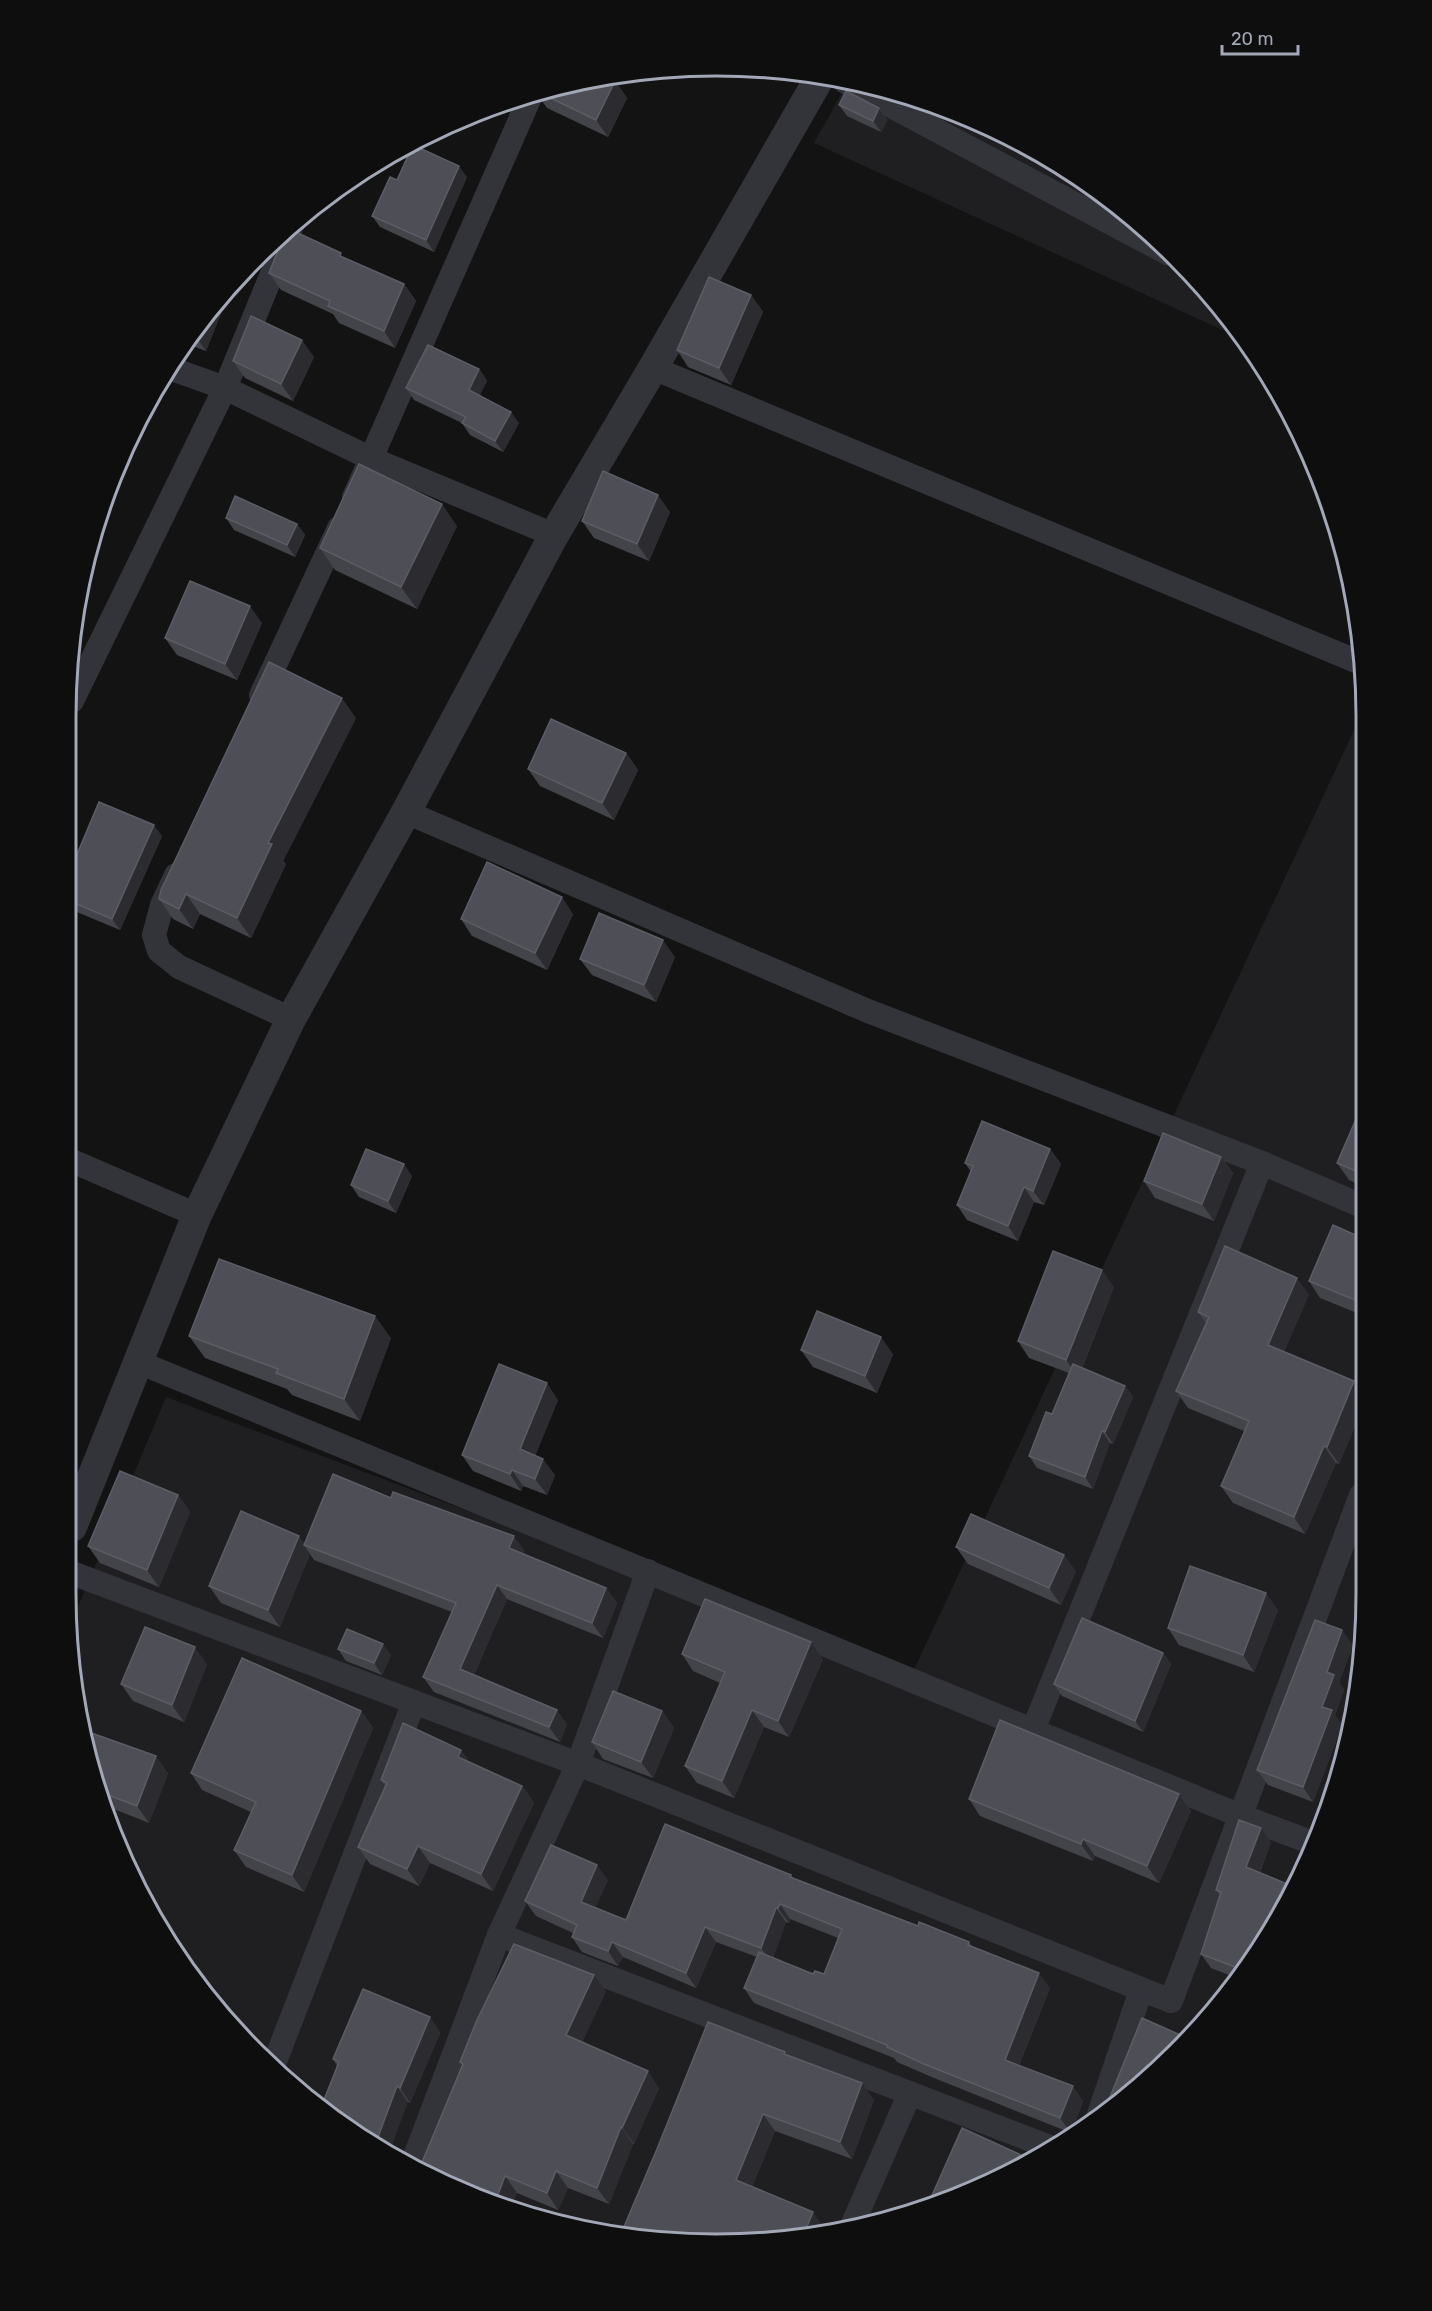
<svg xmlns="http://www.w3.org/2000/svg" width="1432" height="2311" font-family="Rubik,sans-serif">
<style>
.built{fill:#1f1e21}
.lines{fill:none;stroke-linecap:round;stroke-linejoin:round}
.minor{stroke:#33343a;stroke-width:24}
.tertiary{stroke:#33343a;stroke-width:30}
.wall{fill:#43444a;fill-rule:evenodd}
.shaded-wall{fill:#2c2c30}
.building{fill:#4e4f56;stroke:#5b5d65;stroke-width:1.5}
.rim{fill:none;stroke:#a3a8b6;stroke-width:3}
</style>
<rect width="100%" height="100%" fill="#131314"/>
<g class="built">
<polygon points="848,82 884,88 1003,133 1111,200 1205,288 1242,339 814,143"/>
<polygon points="1364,709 1360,1680 1317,1843 1232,1990 1111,2111 1004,2178 925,2211 801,2239 716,2245 590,2233 507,2211 428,2178 321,2111 200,1990 133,1883 100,1804 72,1680 72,1621 166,1397 910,1678"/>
</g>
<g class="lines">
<g class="minor">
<polyline points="844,81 1169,254"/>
<polyline points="653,368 1363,664"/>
<polyline points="172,369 225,388 372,459 554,535"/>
<polyline points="354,497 531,95"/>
<polyline points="261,695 339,528"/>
<polyline points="72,701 225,388 293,223"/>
<polyline points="406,812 868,1011 1262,1163"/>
<polyline points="176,875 162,905 154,935 159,951 179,967 291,1019"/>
<polyline points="72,1161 197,1215"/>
<polyline points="138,1362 1241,1816 1316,1844"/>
<polyline points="72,1573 578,1764 1171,2001 1361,1495"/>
<polyline points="1033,1730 1262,1163 1362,1206"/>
<polyline points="499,1935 1052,2148"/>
<polyline points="274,2064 414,1702"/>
<polyline points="1097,2120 1141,1990"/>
<polyline points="411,2167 499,1935 578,1764 648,1571"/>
<polyline points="851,2228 910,2093"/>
</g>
<polyline class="tertiary" points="72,1527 197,1215 291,1019 406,812 554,535 653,368 820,77"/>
</g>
<g class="wall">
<polygon points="608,77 615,81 627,98 608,137 547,108 537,94"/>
<polygon points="839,105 879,108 887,120 881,132 847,116"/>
<polygon points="467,177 434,252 380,227 372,216 397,180"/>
<polygon points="345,258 404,284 416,301 395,348 339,323 333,314 281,290 269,273"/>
<polygon points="231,288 206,351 187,344 200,321"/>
<polygon points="751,295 763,312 731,385 688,367 677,350"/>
<polygon points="314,357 293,401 245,378 233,361"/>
<polygon points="479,369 487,381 479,396 519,423 503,452 470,435 462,423 414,400 406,388"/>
<polygon points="670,512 649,561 594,538 582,521"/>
<polygon points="226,518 297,524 305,535 295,557 234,530"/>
<polygon points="457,526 417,609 335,570 320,548"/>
<polygon points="262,623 237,680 177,655 165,638"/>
<polygon points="356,718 283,861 286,864 251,938 200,914 193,929 173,919 159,899"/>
<polygon points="626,753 638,770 614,820 540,786 528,769"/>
<polygon points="162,836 120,930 72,910 72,858 75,859"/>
<polygon points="573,914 547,970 472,936 461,919"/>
<polygon points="675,957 656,1002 592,975 580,959"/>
<polygon points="1363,1111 1362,1186 1349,1180 1337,1163"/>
<polygon points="1050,1149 1061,1164 1044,1205 1034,1202 1018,1241 967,1220 957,1205 971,1172 965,1163"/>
<polygon points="1221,1157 1233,1173 1214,1221 1155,1198 1144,1181"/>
<polygon points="412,1176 396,1213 359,1197 351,1185"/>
<polygon points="1362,1238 1362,1315 1320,1298 1309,1281"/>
<polygon points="1114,1287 1082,1368 1125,1386 1133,1397 1113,1444 1110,1443 1093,1489 1037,1468 1029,1456 1052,1414 1069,1373 1029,1358 1018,1341"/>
<polygon points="1309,1294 1284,1352 1354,1381 1362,1391 1362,1409 1339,1464 1336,1463 1305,1534 1233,1503 1221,1486 1244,1431 1188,1408 1176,1391 1206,1323 1198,1312"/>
<polygon points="189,1336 391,1338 360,1421 292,1395 287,1389 205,1358"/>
<polygon points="801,1350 893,1354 877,1393 813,1367"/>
<polygon points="558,1400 535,1456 555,1475 547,1495 523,1486 521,1491 473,1471 462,1455"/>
<polygon points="178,1495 190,1512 159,1587 100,1563 88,1546"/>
<polygon points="391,1498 524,1550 523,1554 606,1588 617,1603 603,1638 507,1599 474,1675 567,1724 560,1742 434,1692 423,1677 452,1612 314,1560 310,1554 280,1627 221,1603 209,1586 304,1543"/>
<polygon points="956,1547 1076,1571 1061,1605 968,1564"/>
<polygon points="1278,1610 1254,1672 1179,1645 1168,1628"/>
<polygon points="1353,1645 1339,1682 1344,1690 1335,1715 1342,1725 1313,1802 1268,1785 1257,1770"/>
<polygon points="338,1649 391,1655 382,1675 346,1661"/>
<polygon points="1163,1653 1171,1664 1143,1732 1062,1696 1054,1684"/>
<polygon points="682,1654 823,1659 789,1737 764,1727 734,1798 697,1783 685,1766 720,1683 693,1671"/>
<polygon points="207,1664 184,1722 133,1701 121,1684"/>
<polygon points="361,1711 373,1728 304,1892 246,1867 234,1850 251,1812 202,1790 191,1773"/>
<polygon points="662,1711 674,1728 653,1778 603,1759 592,1742"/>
<polygon points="83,1730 168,1773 149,1823 101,1804"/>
<polygon points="461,1750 469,1762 522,1786 534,1803 493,1891 430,1863 419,1886 370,1864 358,1847 386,1787 381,1780"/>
<polygon points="1179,1794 1191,1811 1159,1883 1095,1856 1093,1861 980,1816 969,1799"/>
<polygon points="1271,1842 1260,1872 1292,1886 1239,1979 1211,1968 1201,1954 1220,1895 1216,1890"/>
<path d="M791 1875 793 1878 918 1926 969 1942 972 1947 1050 1988 1019 2065 1083 2101 1071 2133 934 2078 897 2062 894 2058 754 2003 744 1988 757 1957 716 1942 696 1988 623 1957 618 1966 582 1952 572 1937 573 1933 536 1916 525 1901 608 1880 595 1908 626 1920ZM790 1919 838 1938 824 1974H813L773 1958 786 1922 789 1923Z"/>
<polygon points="606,1991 582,2042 659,2088 634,2144 633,2144 609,2204 568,2188 558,2210 517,2193 509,2211 462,2065 460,2062"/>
<polygon points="430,2017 440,2033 410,2103 337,2066 333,2059"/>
<polygon points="788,2056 874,2100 852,2159 775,2131 752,2187 825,2229 823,2234 801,2239 716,2245 657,2149"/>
<polygon points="1004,2178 933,2207 929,2202"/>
</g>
<g class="shaded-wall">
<polygon points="615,81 627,98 608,137 596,120"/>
<polygon points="879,108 887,120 881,132 873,121"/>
<polygon points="459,166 467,177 434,252 426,240"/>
<polygon points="404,284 416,301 395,348 384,331"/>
<polygon points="231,288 206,351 194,334 200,321"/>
<polygon points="751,295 763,312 731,385 719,368"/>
<polygon points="302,340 314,357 293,401 281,384"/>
<polygon points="479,369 487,381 477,401 469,390"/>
<polygon points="511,412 519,423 503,452 495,441"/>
<polygon points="658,495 670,512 649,561 637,544"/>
<polygon points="442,504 457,526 417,609 401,587"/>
<polygon points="297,524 305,535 295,557 287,545"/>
<polygon points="250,606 262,623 237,680 225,664"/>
<polygon points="342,698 356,718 283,861 286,864 251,938 237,918 268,843"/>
<polygon points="626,753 638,770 614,820 602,803"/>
<polygon points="154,825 162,836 120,930 112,919"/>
<polygon points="186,894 200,914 193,929 179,909"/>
<polygon points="562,897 573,914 547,970 535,953"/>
<polygon points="663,940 675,957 656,1002 644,985"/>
<polygon points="1050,1149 1061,1164 1044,1205 1033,1191"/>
<polygon points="1221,1157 1233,1173 1214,1221 1202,1204"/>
<polygon points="404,1164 412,1176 396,1213 388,1201"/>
<polygon points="1024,1187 1034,1202 1018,1241 1008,1226"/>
<polygon points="1102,1270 1114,1287 1078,1377 1066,1360"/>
<polygon points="1297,1278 1309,1294 1280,1362 1268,1345"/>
<polygon points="375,1316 391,1338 360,1421 344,1399"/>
<polygon points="881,1337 893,1354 877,1393 865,1376"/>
<polygon points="1354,1381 1362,1391 1362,1409 1339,1464 1327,1447"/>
<polygon points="547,1383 558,1400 531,1466 520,1449"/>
<polygon points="1125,1386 1133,1397 1113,1444 1105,1432"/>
<polygon points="1102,1431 1110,1443 1093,1489 1085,1477"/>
<polygon points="1324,1446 1336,1463 1305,1534 1294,1517"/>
<polygon points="543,1459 555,1475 547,1495 535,1479"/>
<polygon points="512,1470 523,1486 521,1491 510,1474"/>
<polygon points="178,1495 190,1512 159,1587 147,1570"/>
<polygon points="299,1536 307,1546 304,1545 310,1554 280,1627 268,1610"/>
<polygon points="514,1536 524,1550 520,1563 509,1548"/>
<polygon points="1064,1555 1076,1571 1061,1605 1049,1588"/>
<polygon points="497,1585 507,1599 470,1684 460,1669"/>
<polygon points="606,1588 617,1603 603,1638 592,1623"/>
<polygon points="1266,1593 1278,1610 1254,1672 1243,1655"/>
<polygon points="1342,1630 1353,1645 1339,1682 1344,1690 1335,1715 1342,1725 1313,1802 1303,1787 1327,1672"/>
<polygon points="811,1642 823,1659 789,1737 778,1721"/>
<polygon points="383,1644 391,1655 382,1675 374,1663"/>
<polygon points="195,1647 207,1664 184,1722 172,1705"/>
<polygon points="1163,1653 1171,1664 1143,1732 1135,1721"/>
<polygon points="557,1710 567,1724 560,1742 549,1727"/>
<polygon points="752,1710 764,1727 734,1798 722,1781"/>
<polygon points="361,1711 373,1728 304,1892 292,1875"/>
<polygon points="662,1711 674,1728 653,1778 641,1762"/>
<polygon points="461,1750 473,1767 458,1757"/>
<polygon points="156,1756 168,1773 149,1823 137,1806"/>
<polygon points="522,1786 534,1803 493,1891 481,1874"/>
<polygon points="1179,1794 1191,1811 1159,1883 1147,1866"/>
<polygon points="1261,1828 1271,1842 1256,1881 1246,1867"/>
<polygon points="1083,1839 1095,1856 1093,1861 1081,1844"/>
<polygon points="418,1846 430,1863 419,1886 407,1869"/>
<polygon points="126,1849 134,1861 129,1874 123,1858"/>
<polygon points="597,1865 608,1880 591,1917 581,1902"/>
<polygon points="780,1904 790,1919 789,1923 778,1908"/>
<polygon points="776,1908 786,1922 772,1962 761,1948"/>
<polygon points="705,1927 716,1942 696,1988 686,1973"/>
<polygon points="612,1942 623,1957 618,1966 608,1951"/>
<polygon points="1039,1973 1050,1988 1015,2074 1005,2060"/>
<polygon points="594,1975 606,1991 578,2052 566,2035"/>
<polygon points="430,2017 440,2033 410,2103 400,2088"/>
<polygon points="648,2071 659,2088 634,2144 622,2128"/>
<polygon points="862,2083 874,2100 852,2159 840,2142"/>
<polygon points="397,2086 408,2102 389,2153 375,2145"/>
<polygon points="1073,2086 1083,2101 1071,2133 1060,2118"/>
<polygon points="763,2114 775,2131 748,2197 736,2180"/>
<polygon points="621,2127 633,2144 609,2204 597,2188"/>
<polygon points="556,2171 568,2188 558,2210 547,2193"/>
<polygon points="505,2176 517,2193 509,2211 494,2205"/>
<polygon points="813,2212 825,2229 823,2234 802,2239"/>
<polygon points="715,2239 719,2245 713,2245"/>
</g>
<g class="building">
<polygon points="608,77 615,81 596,120 540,93"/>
<polygon points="846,91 879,108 873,121 839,105"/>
<polygon points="413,145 459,166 426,240 372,216 390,177 397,180"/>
<polygon points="287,228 341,253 340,256 404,284 384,331 328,306 330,301 269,273"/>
<polygon points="709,277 751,295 719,368 677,350"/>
<polygon points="251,316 302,340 281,384 233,361"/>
<polygon points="428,345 479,369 469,390 511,412 495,441 462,423 466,417 406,388"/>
<polygon points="359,464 442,504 401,587 320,548"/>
<polygon points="603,471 658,495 637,544 582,521"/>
<polygon points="235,496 297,524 287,545 226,518"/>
<polygon points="190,581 250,606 225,664 165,638"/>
<polygon points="269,662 342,698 268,843 272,844 237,918 186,894 179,909 159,899 161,890"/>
<polygon points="551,719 626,753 602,803 528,769"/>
<polygon points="99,802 154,825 112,919 72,902 72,858 75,859"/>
<polygon points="487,862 562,897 535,953 461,919"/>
<polygon points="599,913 663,940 644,985 580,959"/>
<polygon points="1360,1110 1363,1111 1363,1174 1337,1163"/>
<polygon points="982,1121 1050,1149 1033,1191 1024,1187 1008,1226 957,1205 973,1166 965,1163"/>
<polygon points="1163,1133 1221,1157 1202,1204 1144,1181"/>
<polygon points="366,1149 404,1164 388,1201 351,1185"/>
<polygon points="1333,1225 1362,1238 1362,1303 1309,1281"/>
<polygon points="1225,1246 1297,1278 1268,1345 1354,1381 1327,1447 1324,1446 1294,1517 1221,1486 1249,1421 1176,1391 1209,1317 1198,1312"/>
<polygon points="1053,1251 1102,1270 1066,1360 1018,1341"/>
<polygon points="219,1259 375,1316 344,1399 276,1373 278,1369 189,1336"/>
<polygon points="817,1311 881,1337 865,1376 801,1350"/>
<polygon points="499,1364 547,1383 520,1449 543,1459 535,1479 512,1470 510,1474 462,1455"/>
<polygon points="1073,1364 1125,1386 1105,1432 1102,1431 1085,1477 1029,1456 1046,1412 1052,1414"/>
<polygon points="120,1471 178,1495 147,1570 88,1546"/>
<polygon points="333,1474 391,1498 393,1492 514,1536 509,1548 606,1588 592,1623 497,1585 460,1669 557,1710 549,1727 423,1677 456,1603 304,1545"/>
<polygon points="241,1511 299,1536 268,1610 209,1586"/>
<polygon points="971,1514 1064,1555 1049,1588 956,1547"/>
<polygon points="1190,1566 1266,1593 1243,1655 1168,1628"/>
<polygon points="705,1599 811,1642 778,1721 752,1710 722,1781 685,1766 725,1672 682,1654"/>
<polygon points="1082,1618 1163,1653 1135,1721 1054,1684"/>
<polygon points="1315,1620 1342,1630 1327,1672 1334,1675 1322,1707 1332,1710 1303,1787 1257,1770"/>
<polygon points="145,1627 195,1647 172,1705 121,1684"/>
<polygon points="347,1629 383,1644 374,1663 338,1649"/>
<polygon points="242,1658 361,1711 292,1875 234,1850 256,1802 191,1773"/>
<polygon points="613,1691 662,1711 641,1762 592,1742"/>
<polygon points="1000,1720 1179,1794 1147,1866 1083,1839 1081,1844 969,1799"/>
<polygon points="403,1723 461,1750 458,1757 522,1786 481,1874 418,1846 407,1869 358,1847 387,1783 381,1780"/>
<polygon points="83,1730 156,1756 137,1806 97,1791"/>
<polygon points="1239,1820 1261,1828 1246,1867 1292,1886 1243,1970 1201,1954 1221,1892 1216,1890"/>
<polygon points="665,1824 791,1875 790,1877 918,1926 919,1922 969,1942 968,1945 1039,1973 1005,2060 1073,2086 1060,2118 924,2064 887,2047 887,2045 744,1988 759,1952 813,1974 815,1971 824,1974 842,1929 780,1904 778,1908 776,1908 761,1948 705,1927 686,1973 612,1942 608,1951 572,1937 577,1925 525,1901 551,1845 597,1865 581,1902 626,1920"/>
<polygon points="118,1846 126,1849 123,1858"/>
<polygon points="514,1944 594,1975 566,2035 648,2071 622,2128 621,2127 597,2188 556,2171 547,2193 505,2176 494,2205 428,2178 418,2172 463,2064 460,2062 477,2020"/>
<polygon points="363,1989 430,2017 400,2088 397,2086 375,2145 320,2110 339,2062 333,2059"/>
<polygon points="1142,2018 1185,2037 1111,2111 1102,2117"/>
<polygon points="708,2022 785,2052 784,2054 862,2083 840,2142 763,2114 736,2180 813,2212 802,2239 728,2244 715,2239 713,2245 620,2236 657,2149"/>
<polygon points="962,2128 1032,2160 1004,2178 937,2205 929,2202"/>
</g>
<path d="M0 0H1432V2311H0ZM716 76H716A640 640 0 0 1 1356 716V1594A640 640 0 0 1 716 2234H716A640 640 0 0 1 76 1594V716A640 640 0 0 1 716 76Z" fill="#0e0e0f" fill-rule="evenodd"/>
<path class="rim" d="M716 76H716A640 640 0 0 1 1356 716V1594A640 640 0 0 1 716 2234H716A640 640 0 0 1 76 1594V716A640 640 0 0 1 716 76Z"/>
<path d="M1222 45v9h76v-9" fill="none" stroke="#a3a8b6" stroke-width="3"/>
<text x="1231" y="45" font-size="18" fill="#a3a8b6" stroke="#0e0e0f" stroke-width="4.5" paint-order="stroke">20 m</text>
</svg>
